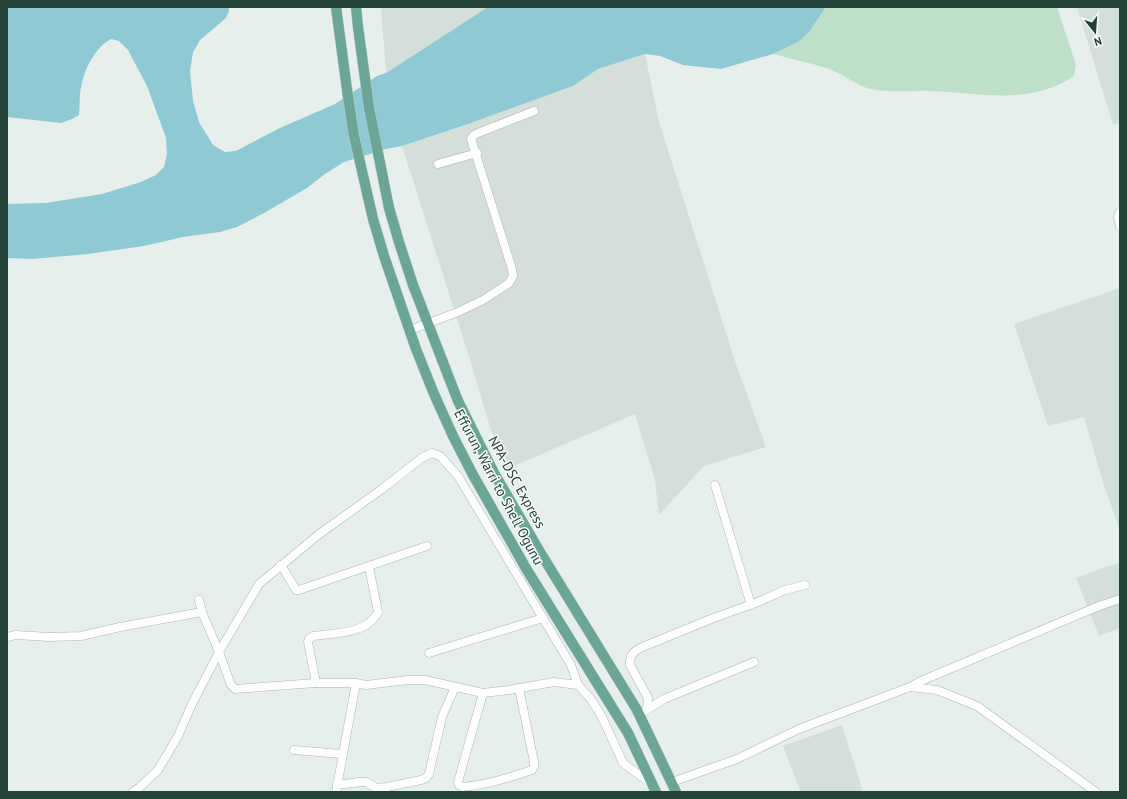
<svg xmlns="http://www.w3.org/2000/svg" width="1127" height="799" font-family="'PT Sans',sans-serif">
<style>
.built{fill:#d4dfda}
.green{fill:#bfe0c8}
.water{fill:#8ec9d4}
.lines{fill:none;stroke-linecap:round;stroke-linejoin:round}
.minor-casing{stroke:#a8b8b2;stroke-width:9}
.major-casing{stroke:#c2cac8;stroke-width:11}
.minor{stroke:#fff;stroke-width:8}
.major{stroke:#6aa596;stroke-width:10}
.labels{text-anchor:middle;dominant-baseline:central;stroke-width:3;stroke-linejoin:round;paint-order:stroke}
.street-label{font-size:14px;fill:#24423a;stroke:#f7fbf9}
</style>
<rect width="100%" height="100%" fill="#e6efeb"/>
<g class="built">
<polygon points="381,7 488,7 386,73"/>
<polygon points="1077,7 1120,7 1120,123 1113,125"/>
<polygon points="645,54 659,122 735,361 766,447 704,466 659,515 655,480 635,414 507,469 490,427 471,363 402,146 471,123 573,86 598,69"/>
<polygon points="1120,288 1120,530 1104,486 1084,417 1048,426 1014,324"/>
<polygon points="1120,562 1120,628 1099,636 1076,578"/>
<polygon points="842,725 863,792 801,792 783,746"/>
</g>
<path class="green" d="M826 7H1057L1076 65 1074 76C1029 106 981 93 931 91 911 90 890 93 870 89 856 85 843 74 829 69 811 63 791 59 773 54L798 42 809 32Z"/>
<path class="water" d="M7 7H229V11L226 18 200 40 193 52 190 71 193 101 199 122 213 145 225 152 236 151 280 128 335 104 377 76 386 73 488 7H826L809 32 798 42 773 54 721 69 683 65 660 56 645 54 598 69 573 86 471 123 402 146 386 149 344 162 325 174 307 188 264 213 237 227 220 232 183 237 144 246 88 254 32 259 7 258V204L46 203 102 194 141 182 156 175 164 167 167 154 166 138 147 86 128 50 119 41 111 39C96 47 86 66 82 83 79 93 80 104 79 115L72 119 61 123 7 117Z"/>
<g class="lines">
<g class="minor-casing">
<g id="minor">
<polyline points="438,164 477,153"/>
<polyline points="1120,212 1118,217 1120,226"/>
<polyline points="410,330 458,312 483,300 509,283 513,276 512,269 471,139 474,135 478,133 534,111"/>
<polyline points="715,485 751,605"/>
<polyline points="281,565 296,590 299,590 427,546"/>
<polyline points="199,600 202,612 219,652 231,685 235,689 316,683 356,683 366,685 408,680 425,680 483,693 509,690 554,682 578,685 590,698 601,715 623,763 642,777 652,783"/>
<polyline points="7,637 16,635 49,637 81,636 120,627 202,612"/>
<polyline points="429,653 543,618"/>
<path d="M316 683 308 642 309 639 313 636C334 633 368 634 378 612L369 567"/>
<polyline points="910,687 937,690 977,706 1096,792"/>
<path d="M483 693 458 782 459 785 462 787C486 785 509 778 532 770L534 766V762L519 688"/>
<path d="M647 709 648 698 630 665C629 655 633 653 640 648L711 619 758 602 785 590 805 585"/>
<polyline points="645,711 664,699 754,662"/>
<polyline points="294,750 342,754"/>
<polyline points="672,782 737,759 799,729 910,687 921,681 1099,606 1120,599"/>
<polyline points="337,785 360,782 366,782 376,788 387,787 421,780 426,778 429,774 442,717 455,687"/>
<polyline points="133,792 140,787 158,770 178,736 192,704 219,652 259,584 318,535 382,489 423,457 432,453 440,456 458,476 571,665 578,685"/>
<polyline points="336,792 356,683"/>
</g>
</g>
<g class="major-casing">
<g id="major">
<polyline points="336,7 348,97 354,136 373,219 384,256 416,349 434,394 453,436 473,475 527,570 628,733 656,792"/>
<polyline points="356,7 358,27 369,108 389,208 399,242 413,285 458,401 494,473 540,552 637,710 676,792"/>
</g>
</g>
<use href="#minor" class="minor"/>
<use href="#major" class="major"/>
</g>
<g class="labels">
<g class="street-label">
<text transform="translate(517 482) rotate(61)">NPA-DSC Express</text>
<text transform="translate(499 487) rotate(62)">Effurun, Warri to Shell Ogunu</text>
</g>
</g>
<rect width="1127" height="799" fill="none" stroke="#24423a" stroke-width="16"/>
<g transform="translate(1095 32) rotate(163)" stroke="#f7fbf9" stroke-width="3" paint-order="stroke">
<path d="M0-3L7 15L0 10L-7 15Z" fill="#24423a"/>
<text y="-6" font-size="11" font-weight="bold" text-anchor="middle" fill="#24423a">N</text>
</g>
</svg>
